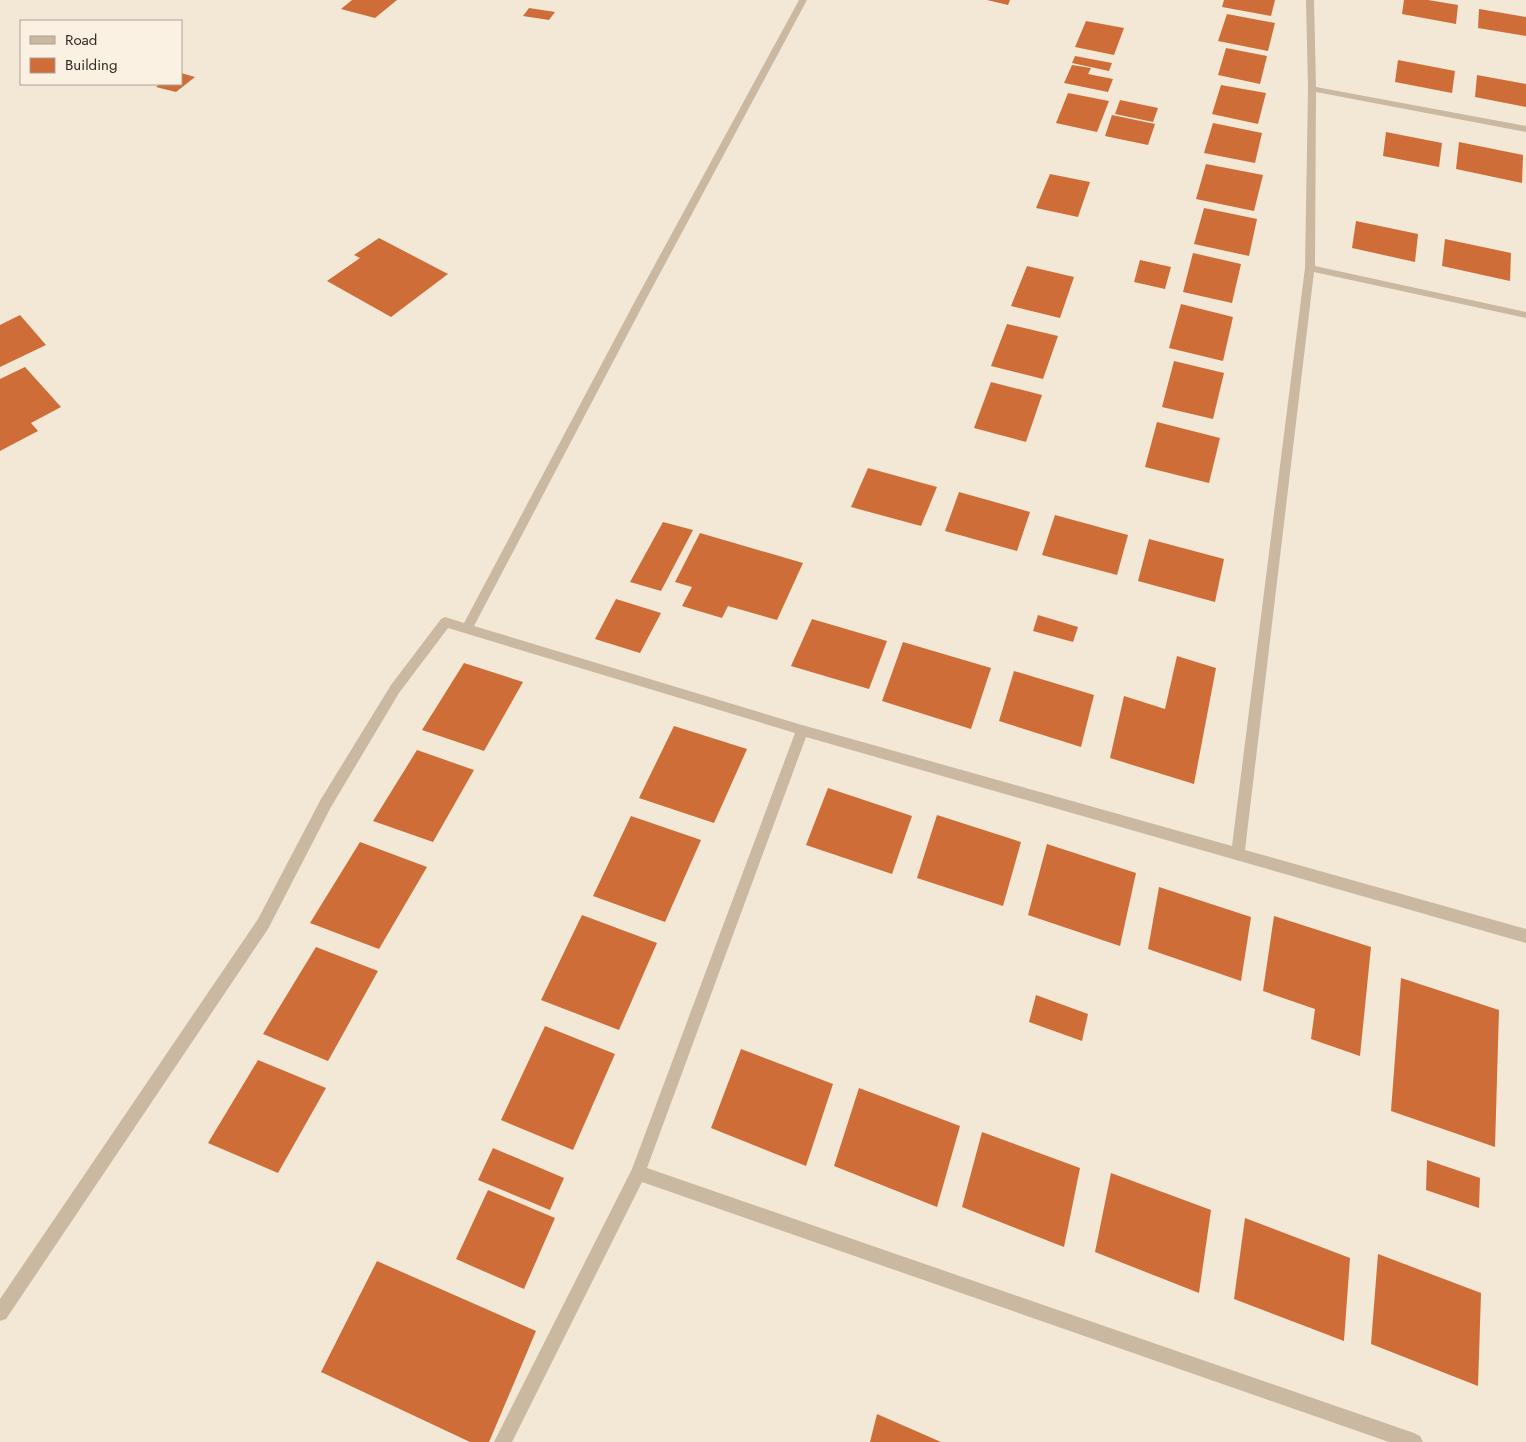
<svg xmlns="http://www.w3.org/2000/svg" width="1526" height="1442" font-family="Jost,sans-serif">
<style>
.building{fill:#ce6d38}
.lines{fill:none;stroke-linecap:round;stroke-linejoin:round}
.minor{fill:#cab8a1;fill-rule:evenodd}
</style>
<rect width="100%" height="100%" fill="#f2e8d5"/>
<g class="building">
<polygon points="352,0 397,0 375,18 341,9"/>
<polygon points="987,0 1010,0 1008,5"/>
<polygon points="1224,0 1275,0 1271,16 1222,7"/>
<polygon points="1404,0 1428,0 1458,5 1456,24 1402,14"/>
<polygon points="529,8 555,12 549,20 523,16"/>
<polygon points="1479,9 1526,17 1526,36 1478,28"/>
<polygon points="1227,14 1275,23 1268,51 1218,41"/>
<polygon points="1086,21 1124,28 1114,55 1075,47"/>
<polygon points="1226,48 1267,56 1260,84 1218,75"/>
<polygon points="1075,56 1112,63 1109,71 1072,63"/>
<polygon points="1398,60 1455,71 1452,93 1395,82"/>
<polygon points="1072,65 1091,68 1088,74 1113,79 1108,92 1064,83"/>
<polygon points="181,73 195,77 176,92 156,87 160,84 181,84"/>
<polygon points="1477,75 1526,84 1526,107 1475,97"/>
<polygon points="1221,85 1266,93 1258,124 1212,114"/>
<polygon points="1068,93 1109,101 1097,132 1056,123"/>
<polygon points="1120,100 1158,108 1153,122 1115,114"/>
<polygon points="1112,115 1155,124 1148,145 1105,136"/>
<polygon points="1213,123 1262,133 1255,163 1204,153"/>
<polygon points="1386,132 1442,143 1439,167 1383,156"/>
<polygon points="1459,142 1523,155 1522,183 1456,169"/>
<polygon points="1206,164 1263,175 1254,211 1196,199"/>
<polygon points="1050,174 1090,182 1078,217 1036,208"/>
<polygon points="1204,208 1257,219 1249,256 1194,244"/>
<polygon points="1356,221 1418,234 1415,262 1352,248"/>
<polygon points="379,238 448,274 391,317 327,281 360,258 354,255"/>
<polygon points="1445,239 1511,253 1510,281 1442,266"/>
<polygon points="1193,253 1241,264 1232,303 1183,292"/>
<polygon points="1140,260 1171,267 1165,289 1134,282"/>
<polygon points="1027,266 1074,277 1060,318 1011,306"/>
<polygon points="1181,304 1233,317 1223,361 1169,348"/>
<polygon points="20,315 46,345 0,367 0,325"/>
<polygon points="1007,324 1058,336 1043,379 991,366"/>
<polygon points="1174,361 1224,373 1213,419 1162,407"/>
<polygon points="25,367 61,407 31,423 38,431 0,451 0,379"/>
<polygon points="991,382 1042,395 1026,442 974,428"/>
<polygon points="1157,422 1220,438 1209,483 1145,467"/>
<polygon points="868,468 937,487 921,526 851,507"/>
<polygon points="959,492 1030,512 1017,551 945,531"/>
<polygon points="1055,515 1128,535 1117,575 1042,555"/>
<polygon points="663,522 693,530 661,591 630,582"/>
<polygon points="700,533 803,563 777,620 728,606 722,618 682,606 692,587 675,582"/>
<polygon points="1149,539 1224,559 1215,602 1138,581"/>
<polygon points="616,599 661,613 640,653 595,639"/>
<polygon points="1038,615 1078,627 1073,642 1033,631"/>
<polygon points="812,619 887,641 869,689 791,666"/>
<polygon points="903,642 991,668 971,729 882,701"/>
<polygon points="1177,656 1216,668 1194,784 1110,758 1124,696 1165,709"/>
<polygon points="464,663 523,682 484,751 422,730"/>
<polygon points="1014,671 1094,695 1081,747 999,721"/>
<polygon points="674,726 747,749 714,823 639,798"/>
<polygon points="417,750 474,770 433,842 373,821"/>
<polygon points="828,788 912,816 892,874 806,845"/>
<polygon points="937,815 1021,842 1003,906 917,878"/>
<polygon points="631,816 701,840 665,922 593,896"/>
<polygon points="360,842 427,867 379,949 310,923"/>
<polygon points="1047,844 1136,873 1120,946 1028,915"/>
<polygon points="1159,887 1251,917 1241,981 1148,949"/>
<polygon points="582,915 657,943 619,1030 541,1000"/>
<polygon points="1274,916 1371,947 1360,1056 1311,1039 1315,1009 1263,991"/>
<polygon points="316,947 378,971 328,1061 263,1034"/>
<polygon points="1401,978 1499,1010 1495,1147 1391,1111"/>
<polygon points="1036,995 1088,1014 1082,1041 1029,1022"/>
<polygon points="545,1026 615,1054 573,1150 501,1120"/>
<polygon points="741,1049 833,1084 806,1166 711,1128"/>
<polygon points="258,1060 326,1088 278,1173 208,1143"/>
<polygon points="859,1088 960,1126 937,1207 834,1166"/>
<polygon points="982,1132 1080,1168 1064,1247 962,1207"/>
<polygon points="493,1148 564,1178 550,1210 478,1180"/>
<polygon points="1427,1160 1480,1178 1479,1208 1426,1190"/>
<polygon points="1111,1173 1211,1210 1199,1293 1095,1252"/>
<polygon points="488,1190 555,1218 524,1289 456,1259"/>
<polygon points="1245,1218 1350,1258 1344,1341 1234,1299"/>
<polygon points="1378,1254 1481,1293 1478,1386 1371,1344"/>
<polygon points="377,1261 536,1331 489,1442 470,1442 321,1372"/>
<polygon points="877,1414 941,1442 870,1442"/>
</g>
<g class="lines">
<polygon class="minor" points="799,0 807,0 644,303 474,626 802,725 1232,846 1305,268 1308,89 1306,0 1314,0 1316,87 1526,126 1526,132 1316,92 1315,266 1526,312 1526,318 1314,272 1245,850 1526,929 1526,943 806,737 647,1168 1414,1433 1420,1436 1423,1442 1389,1442 642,1182 512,1442 494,1442 632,1169 795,733 448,628 399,693 331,807 268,929 6,1319 0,1321 0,1299 258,919 321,799 391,685 441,619 445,617 464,623 634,303"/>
</g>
<rect x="20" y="20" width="162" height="65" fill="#faf1e2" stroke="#aba296"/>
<rect x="30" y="36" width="25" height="8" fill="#cab8a1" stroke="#aba296"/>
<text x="65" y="45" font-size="15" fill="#342b24">Road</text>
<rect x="30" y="58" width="25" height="15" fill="#ce6d38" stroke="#aba296"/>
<text x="65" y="70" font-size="15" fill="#342b24">Building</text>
</svg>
